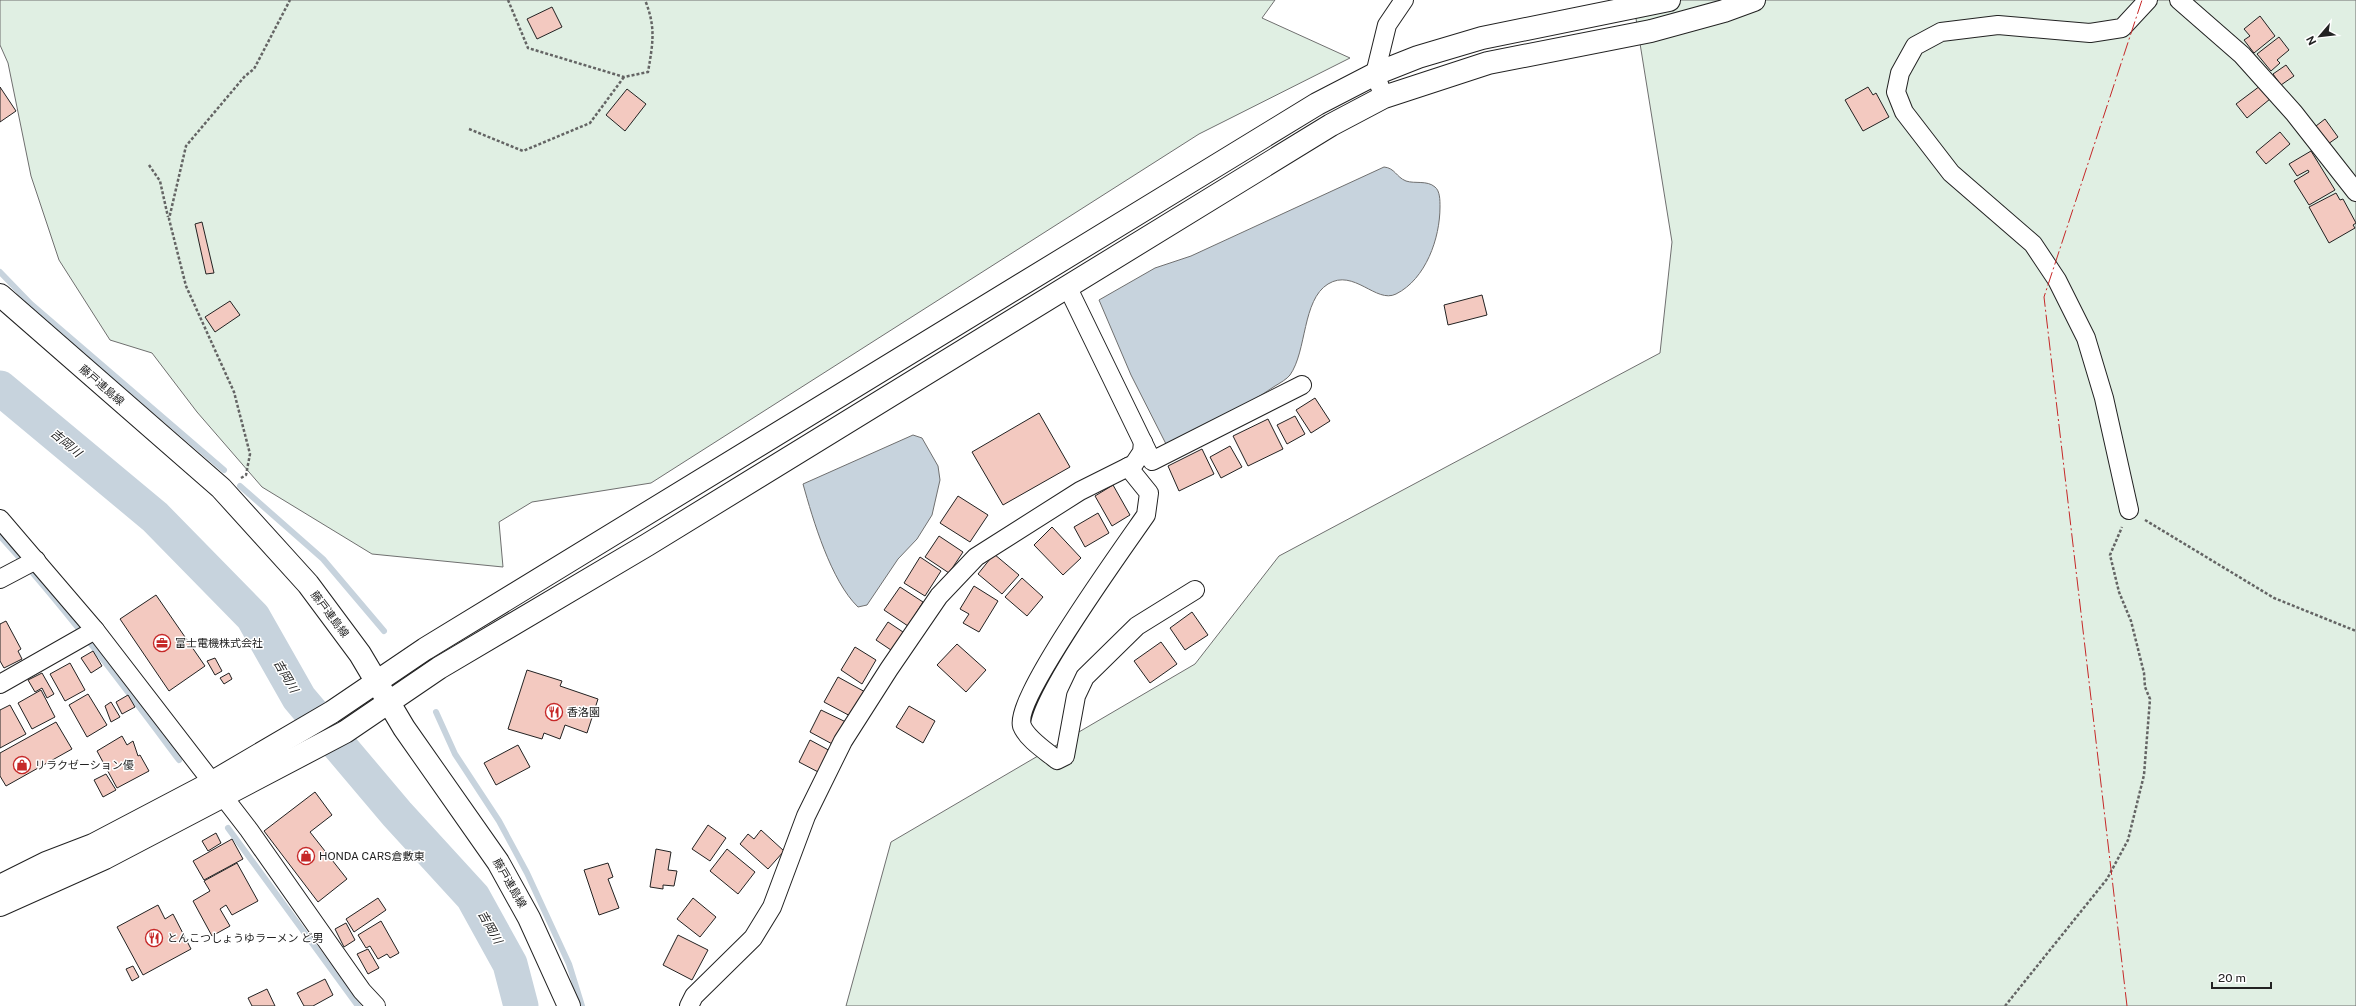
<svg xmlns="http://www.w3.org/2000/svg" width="2356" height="1006" font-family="'Public Sans','Noto Sans JP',sans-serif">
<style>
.green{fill:#e0efe3;stroke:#6f6f6f}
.water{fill:#c7d3dd;stroke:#6f6f6f}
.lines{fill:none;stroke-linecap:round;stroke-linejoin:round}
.stream{stroke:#c7d3dd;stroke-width:6}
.river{stroke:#c7d3dd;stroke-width:35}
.building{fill:#f3c9c0;stroke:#222}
.minor-casing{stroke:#222;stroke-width:20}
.tertiary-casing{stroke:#222;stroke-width:24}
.secondary-casing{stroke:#222;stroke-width:24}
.path{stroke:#646464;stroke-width:2.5;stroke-dasharray:3 2;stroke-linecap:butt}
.minor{stroke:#fff;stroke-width:18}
.tertiary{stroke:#fff;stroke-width:22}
.secondary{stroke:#fff;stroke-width:22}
.power{stroke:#c62828;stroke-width:1;stroke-dasharray:14 3 2 3;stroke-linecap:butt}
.labels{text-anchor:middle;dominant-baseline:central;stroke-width:3;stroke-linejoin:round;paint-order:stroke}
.street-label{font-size:11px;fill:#222;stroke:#fff}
.poi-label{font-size:11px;fill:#222;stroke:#fff;text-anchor:start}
.water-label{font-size:12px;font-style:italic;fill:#222;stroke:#fff}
</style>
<rect width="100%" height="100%" fill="#fff"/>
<g class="green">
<polygon points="0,0 1275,0 1262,18 1350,58 1199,134 651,483 532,502 499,522 503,567 372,554 262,487 197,412 152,353 110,340 59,260 31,176 8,63 0,45"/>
<polygon points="1633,0 2356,0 2356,1006 846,1006 891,842 1195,664 1279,556 1660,353 1672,242"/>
</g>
<g class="water">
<path d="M1384 167C1395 168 1396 177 1406 181 1415 184 1427 180 1435 187 1440 191 1440 200 1440 207 1440 238 1426 279 1396 294 1376 304 1354 268 1328 284 1302 300 1307 351 1290 375 1287 379 1280 383 1275 386 1242 409 1203 426 1166 444L1131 375 1099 300 1155 268 1191 256Z"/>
<path d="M913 435 922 438 938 466 940 480 932 515 917 539 898 559 867 605 858 607C831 581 813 520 803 484Z"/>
</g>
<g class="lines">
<g class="stream">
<polyline points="0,272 31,304 224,470"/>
<polyline points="240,486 323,559 384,631"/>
<path d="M0 536C65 607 122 684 179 760"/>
<polyline points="436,712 455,754 499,821 527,873 569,964 582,1006"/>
<polyline points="228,828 358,1006"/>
</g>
<polyline class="river" points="0,388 155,517 253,617 299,698 397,814 473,897 510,964 521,1006"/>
</g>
<g class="building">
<polygon points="552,7 562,27 537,39 527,19"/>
<polygon points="2260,16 2275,36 2254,53 2244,40 2250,36 2244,29"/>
<polygon points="2279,37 2289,50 2277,60 2280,63 2271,71 2257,54"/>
<polygon points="2286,65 2294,76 2281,85 2273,74"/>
<polygon points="2260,86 2270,99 2247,118 2236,104"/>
<polygon points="0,87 16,111 0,122"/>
<polygon points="1868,87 1873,95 1876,93 1889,117 1863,131 1845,100"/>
<polygon points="627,89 646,104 625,131 606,115"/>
<polygon points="2325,119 2338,137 2328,144 2316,126"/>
<polygon points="2280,132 2290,144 2266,164 2256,152"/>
<polygon points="2311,151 2335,190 2309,205 2294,181 2309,172 2308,170 2297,176 2289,164"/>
<polygon points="2336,193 2340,200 2343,199 2356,223 2353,225 2355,228 2329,243 2309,207"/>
<polygon points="202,222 214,273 206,274 195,224"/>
<polygon points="1482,295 1487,315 1448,325 1444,305"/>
<polygon points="230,301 240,315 215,332 205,317"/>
<polygon points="1315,398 1330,421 1311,433 1296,410"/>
<polygon points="1039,413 1070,467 1003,505 972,452"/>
<polygon points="1295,416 1305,434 1287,444 1277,425"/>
<polygon points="1268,419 1283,449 1248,466 1233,436"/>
<polygon points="1230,446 1242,467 1221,478 1210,457"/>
<polygon points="1202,449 1214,474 1179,491 1168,466"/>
<polygon points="1113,485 1130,515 1112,526 1095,496"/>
<polygon points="958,496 988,515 970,542 940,523"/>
<polygon points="1098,513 1109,533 1085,547 1074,527"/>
<polygon points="1052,527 1081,558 1063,575 1034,545"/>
<polygon points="939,536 963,552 949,573 925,557"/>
<polygon points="994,554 1019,575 1002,594 978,574"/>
<polygon points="920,557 941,571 925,596 904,583"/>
<polygon points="1022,578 1043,597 1027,616 1005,597"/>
<polygon points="974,586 998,601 979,632 963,623 969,614 960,609"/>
<polygon points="900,587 923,602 908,626 884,610"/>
<polygon points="156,595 205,666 169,691 120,619"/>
<polygon points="1192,612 1208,635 1185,650 1170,628"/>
<polygon points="6,621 21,649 18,651 22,659 4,668 0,661 0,624"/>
<polygon points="888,622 909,636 897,654 876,640"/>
<polygon points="1161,642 1177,664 1150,683 1134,661"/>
<polygon points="957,644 986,670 966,692 937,665"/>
<polygon points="855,647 876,660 862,684 841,670"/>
<polygon points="93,651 102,666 91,673 81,658"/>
<polygon points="215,658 222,671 215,675 207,661"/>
<polygon points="70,663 85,690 65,701 50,674"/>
<polygon points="527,670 562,681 560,686 598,699 587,733 565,725 560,739 544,733 542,739 508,729"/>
<polygon points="42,673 54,694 47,698 42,688 35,692 28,680"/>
<polygon points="229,673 232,679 224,684 220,678"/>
<polygon points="838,677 867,693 854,718 824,702"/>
<polygon points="41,690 55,717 32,729 18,703"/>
<polygon points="88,694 107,725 87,737 69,705"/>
<polygon points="128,695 135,707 122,714 116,702"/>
<polygon points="111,702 120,717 111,722 105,706"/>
<polygon points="10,705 26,734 0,748 0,710"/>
<polygon points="909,706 935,721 923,743 896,727"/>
<polygon points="821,710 848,723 836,746 810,732"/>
<polygon points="56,722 72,749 6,786 0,776 0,753"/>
<polygon points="122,736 127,745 133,741 138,756 140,755 149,771 117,788 97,751"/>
<polygon points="810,740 834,753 822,774 799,762"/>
<polygon points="518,745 530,767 496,785 484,763"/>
<polygon points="106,774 116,790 103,797 94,780"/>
<polygon points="315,792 332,815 310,832 347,879 318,902 264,831"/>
<polygon points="708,825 726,838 710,861 692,849"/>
<polygon points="761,830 784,851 768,869 740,844 748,834 754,839"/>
<polygon points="216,833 221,843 208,851 202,841"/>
<polygon points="232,839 243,859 204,880 193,861"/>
<polygon points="656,849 671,852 668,870 677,871 674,886 663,885 663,889 650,887"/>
<polygon points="727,849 755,872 738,894 710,871"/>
<polygon points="237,863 258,901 232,915 226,905 220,909 230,926 212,936 193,901 210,891 204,881"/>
<polygon points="608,863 613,877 608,879 619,908 599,915 584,870"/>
<polygon points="378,898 386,910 354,932 346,919"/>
<polygon points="693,898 716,917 700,937 677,919"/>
<polygon points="158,905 165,919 173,914 191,949 143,975 117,927"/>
<polygon points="381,921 399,953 390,958 387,954 378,959 370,946 366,948 358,935"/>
<polygon points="346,923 355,940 344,947 335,929"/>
<polygon points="678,935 708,950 692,980 663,965"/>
<polygon points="368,949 379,968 368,974 357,954"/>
<polygon points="133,966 139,977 132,981 126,969"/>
<polygon points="325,979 333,995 313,1006 304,1006 297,993"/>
<polygon points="267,989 275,1006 252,1006 248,998"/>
</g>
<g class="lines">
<g class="minor-casing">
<g id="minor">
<polyline points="2179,0 2242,55 2294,113 2356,192"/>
<polyline points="1384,97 1375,74 1387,25 1404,0"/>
<polyline points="1067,286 1152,461 1302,385"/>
<path d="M1128 467 1149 493 1146 515C1126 544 1013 700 1022 726 1027 739 1046 751 1057 760L1065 756 1076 696 1085 677 1137 626 1195 590"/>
<polyline points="2129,510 2104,398 2086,338 2057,280 2033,244 1951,173 1904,112 1896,92 1900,73 1915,46 1941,32 1998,25 2090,33 2122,28 2148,0"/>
<polyline points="0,519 95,630 249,830 362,991 376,1006"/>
<polyline points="0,579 36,560"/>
<polyline points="0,684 95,630"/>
<polyline points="689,1006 694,996 753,938 772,907 806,816 843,741 889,669 939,596 976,557 1080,491 1134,464 1142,452 1143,442"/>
</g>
</g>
<g class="tertiary-casing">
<g id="tertiary">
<polyline points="0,886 46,863 93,845 211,783 332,712 425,649 1317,104 1375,74 1418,57 1482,38 1669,0"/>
<polyline points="0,905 105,858 345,732 439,668 647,545 1331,125 1384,97 1488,63 1651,31 1724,11 1754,0"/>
</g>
</g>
<g class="secondary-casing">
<polyline id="secondary" points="0,295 221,488 308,584 360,654 404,728 498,862 529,918 569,1006"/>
</g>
<g class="path">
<path d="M508 0 528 48 624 77 648 72C653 43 656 27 645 0"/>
<polyline points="469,129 523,151 590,123 624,77"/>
<polyline points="149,165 160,181 168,217"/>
<polyline points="241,478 246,475 250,454 234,392 186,286 169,219 186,146 245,76 254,69 290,0"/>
<polyline points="2145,520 2274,598 2356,631"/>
<polyline points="2005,1006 2107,879 2128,840 2144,775 2150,699 2145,687 2144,673 2131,621 2119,592 2110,555 2122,527"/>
</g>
<use href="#minor" class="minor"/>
<use href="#tertiary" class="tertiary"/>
<use href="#secondary" class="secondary"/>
<polyline class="power" points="2127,1006 2044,297 2142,0"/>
</g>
<defs>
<g id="office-ring" transform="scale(0.9)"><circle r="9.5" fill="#fff" stroke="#c62828" stroke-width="1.5"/><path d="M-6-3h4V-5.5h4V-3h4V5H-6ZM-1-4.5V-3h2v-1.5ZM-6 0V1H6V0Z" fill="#c62828"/></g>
<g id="restaurant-ring" transform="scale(0.9)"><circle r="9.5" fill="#fff" stroke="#c62828" stroke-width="1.5"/><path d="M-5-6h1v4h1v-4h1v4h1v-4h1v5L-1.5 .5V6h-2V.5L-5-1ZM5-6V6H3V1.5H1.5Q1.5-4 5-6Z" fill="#c62828"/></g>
<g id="shop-ring" transform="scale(0.9)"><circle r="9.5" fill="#fff" stroke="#c62828" stroke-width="1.5"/><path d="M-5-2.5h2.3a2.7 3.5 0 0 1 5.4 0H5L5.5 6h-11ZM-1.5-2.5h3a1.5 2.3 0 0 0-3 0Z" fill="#c62828"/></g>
</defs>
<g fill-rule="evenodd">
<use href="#office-ring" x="162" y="643"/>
<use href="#restaurant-ring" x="554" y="712"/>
<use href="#shop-ring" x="22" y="765"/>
<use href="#shop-ring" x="306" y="856"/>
<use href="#restaurant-ring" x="154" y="938"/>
</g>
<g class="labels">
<g class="street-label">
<text transform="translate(102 385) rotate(41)">藤戸連島線</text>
<text transform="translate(330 614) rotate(53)">藤戸連島線</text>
<text transform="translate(510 883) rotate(60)">藤戸連島線</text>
</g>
<g class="poi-label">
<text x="175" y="643">富士電機株式会社</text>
<text x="567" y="712">香洛園</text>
<text x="35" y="765">リラクゼーション優</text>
<text x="319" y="856">HONDA CARS倉敷東</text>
<text x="167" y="938">とんこつしょうゆラーメン ど男</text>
</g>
<g class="water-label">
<text transform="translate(66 443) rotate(40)">吉岡川</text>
<text transform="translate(286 676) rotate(60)">吉岡川</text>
<text transform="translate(490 927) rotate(61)">吉岡川</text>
</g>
</g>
<g transform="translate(2320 36) rotate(242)" stroke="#ffffff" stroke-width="3" paint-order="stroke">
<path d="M0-3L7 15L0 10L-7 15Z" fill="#222222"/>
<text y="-6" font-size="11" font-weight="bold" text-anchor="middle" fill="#222222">N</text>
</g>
<path d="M2212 982v6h59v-6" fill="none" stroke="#222222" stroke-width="2"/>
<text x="2218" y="982" font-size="12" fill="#222222" stroke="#ffffff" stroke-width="3" paint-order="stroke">20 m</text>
</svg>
